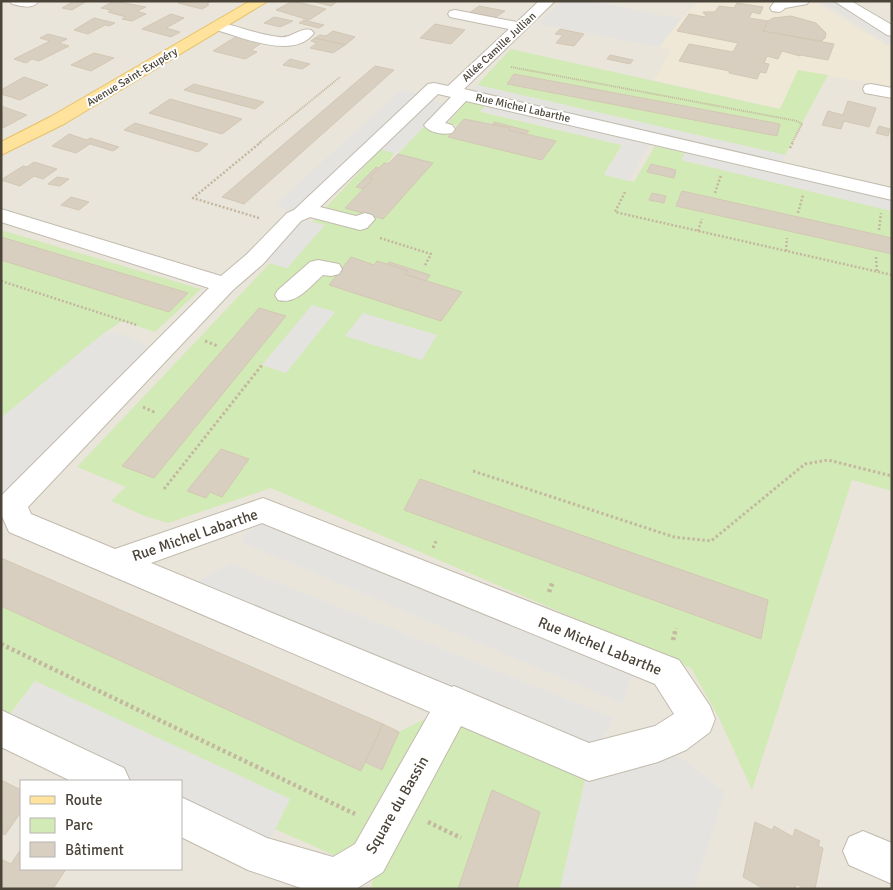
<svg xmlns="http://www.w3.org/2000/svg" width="893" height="890" font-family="Signika,sans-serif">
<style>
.residential{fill:#eae5da;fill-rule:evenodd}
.education{fill:#efe8d6}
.green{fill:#d2eab5}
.parking{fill:#e5e3e0}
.building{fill:#d8cfc1;stroke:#d3c7b4}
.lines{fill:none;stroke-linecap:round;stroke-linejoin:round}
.minor-casing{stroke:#c2bbae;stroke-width:2}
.major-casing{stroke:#e6c16a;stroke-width:2}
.path-far3{stroke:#c4b79f;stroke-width:2;stroke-dasharray:1 1;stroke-linecap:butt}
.path-far2{stroke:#c4b79f;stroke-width:2.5;stroke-dasharray:2 2;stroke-linecap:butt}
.path-far1{stroke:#c4b79f;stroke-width:3;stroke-dasharray:2.5 2.5;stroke-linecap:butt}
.path{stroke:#c4b79f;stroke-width:4.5;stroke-dasharray:3 3;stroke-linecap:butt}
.minor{fill:#fff;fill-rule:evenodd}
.major{fill:#ffe39c;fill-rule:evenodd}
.labels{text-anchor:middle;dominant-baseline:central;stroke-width:4;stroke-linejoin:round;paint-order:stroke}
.far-street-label{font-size:11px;fill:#4b4439;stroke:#fff}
.near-street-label{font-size:15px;fill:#4b4439;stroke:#fff}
</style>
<rect width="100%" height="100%" fill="#f6f3ec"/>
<path class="residential" d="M1 1H892V889H1ZM21 781H181V869H21Z"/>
<polygon class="education" points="699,1 814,1 892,49 892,87 798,70 780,109 654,80 672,49 659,47 681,19"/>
<g class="green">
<polygon points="511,49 780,109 798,70 828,75 785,155 477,85"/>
<polygon points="467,101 486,105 481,112 622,145 604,174 634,182 655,146 685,153 682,160 892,211 892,491 852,480 752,790 720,720 691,668 271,488 168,523 145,516 111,501 126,487 77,467 270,263 287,268 324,226 312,222 381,149 394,153 388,164 384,163 379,168 376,167 356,188 363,189 432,163 398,154 423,127 451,134 449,137 542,160 556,142 526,134 528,131 484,122 482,124 458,126 448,123"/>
<polygon points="1,230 201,289 155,332 122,321 104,333 1,418"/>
<polygon points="1,606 382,770 399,732 454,704 589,762 560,889 371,889 374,873 275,829 289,799 35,681 10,714 1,709"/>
</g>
<g class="parking">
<polygon points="560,1 590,1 681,19 659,47 540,24"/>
<polygon points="841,1 892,32 892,46 824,3"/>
<polygon points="477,85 785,155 781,168 892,194 892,211 681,160 688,147 653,138 628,181 604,175 622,145 480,111 490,101 467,95"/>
<polygon points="401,90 424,95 421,98 445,104 398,154 370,147 301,214 274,206"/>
<polygon points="294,217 325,225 287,268 255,259"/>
<polygon points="312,305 335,312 286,373 262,365"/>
<polygon points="363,313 437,335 422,360 345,336"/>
<polygon points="104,333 120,333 160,351 12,504 1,500 1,418"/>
<polygon points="263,510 636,660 623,704 241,542"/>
<polygon points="230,563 614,718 590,761 658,744 688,763 725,792 694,889 560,889 589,762 183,590"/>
<polygon points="35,681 290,799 262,856 181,816 181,781 111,781 1,728"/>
</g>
<g class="building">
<polygon points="74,1 87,1 72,10 62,8"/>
<polygon points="114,1 146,7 137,11 146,14 132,21 122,19 126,17 108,12 111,10 101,8"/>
<polygon points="182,1 212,1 206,4 209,5 202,9 178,3"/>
<polygon points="293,1 326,9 309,20 276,10"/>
<polygon points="311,1 338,1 331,6"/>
<polygon points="737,3 763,7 760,14 752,12 749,18 768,21 763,31 834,44 828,60 800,55 800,56 782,51 778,59 767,56 764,63 769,64 766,73 760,72 757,79 729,73 730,71 679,61 689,44 733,52 738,43 677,31 689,14 705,17 706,16 703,12 715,12 719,6 734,8"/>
<polygon points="479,6 505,11 493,19 468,14"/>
<polygon points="171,14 184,18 166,28 180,32 171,37 142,29"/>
<polygon points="791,16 816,23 826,33 825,38 822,41 763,31 768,21 773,18"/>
<polygon points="274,17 293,21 280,27 264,23"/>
<polygon points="94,18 115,23 109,26 105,25 88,34 74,30"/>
<polygon points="304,20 324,25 319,28 299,23"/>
<polygon points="435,24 465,30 451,44 420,38"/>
<polygon points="560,29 584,34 574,46 556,43 563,35 555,34"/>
<polygon points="333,31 355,37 345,45 315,38 320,35 326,36"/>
<polygon points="48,34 67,39 59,43 69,46 39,61 32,59 26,63 14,59 50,41 40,38"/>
<polygon points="237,36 263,42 251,50 257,52 245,59 213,51"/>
<polygon points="315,38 345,45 333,53 310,48 317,43 311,41"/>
<polygon points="94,53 114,58 91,71 71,65"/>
<polygon points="610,55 633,60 630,64 607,59"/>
<polygon points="290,59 310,64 302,69 283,65"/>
<polygon points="375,66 394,70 244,204 222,197"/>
<polygon points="514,74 610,92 780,124 777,136 507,84"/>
<polygon points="24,77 48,85 20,100 1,94 1,90"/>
<polygon points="194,84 264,102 255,109 184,90"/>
<polygon points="170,99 242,119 222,134 149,113"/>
<polygon points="848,101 876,108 869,127 844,121 841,129 822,125 828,111 843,115"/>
<polygon points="1,106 27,115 3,128"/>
<polygon points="464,119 510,128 508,130 556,141 542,160 448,137"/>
<polygon points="494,122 529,131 526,134 508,130 510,128 493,124"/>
<polygon points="135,123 208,144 198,152 124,130"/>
<polygon points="879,126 890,129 888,136 876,133"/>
<polygon points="69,134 87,140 90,138 119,147 113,151 90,144 76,153 52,146"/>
<polygon points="398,154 433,163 383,219 345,208 373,179 369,178 384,163 388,164"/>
<polygon points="34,162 57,169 43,179 34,176 20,186 1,180 23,166 27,167"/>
<polygon points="651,164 676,170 674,178 647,172"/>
<polygon points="376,167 379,168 369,178 373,179 363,189 356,187"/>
<polygon points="57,177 69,179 60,186 48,184"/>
<polygon points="682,191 892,238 892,254 676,206"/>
<polygon points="652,193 666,196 664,203 649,200"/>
<polygon points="71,197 89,202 79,210 61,205"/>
<polygon points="1,237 188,293 169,312 1,260"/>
<polygon points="351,257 374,265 377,261 387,264 408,271 405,274 462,292 441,321 329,285"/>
<polygon points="389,262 430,275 426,281 405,274 408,271 387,264"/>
<polygon points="259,308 286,316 154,478 122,466"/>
<polygon points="221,449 249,459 222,497 210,492 206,498 187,491"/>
<polygon points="420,479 768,600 761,639 404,510"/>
<polygon points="1,558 383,724 361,771 1,606"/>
<polygon points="383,724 399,732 382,770 365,762"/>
<polygon points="1,780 21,790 21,812 5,835 1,833"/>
<polygon points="492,790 540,812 517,889 458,889"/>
<polygon points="755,822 772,830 774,826 793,837 795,829 820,841 818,846 823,848 815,889 805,889 796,884 795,889 764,889 743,877"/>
<polygon points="21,849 21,869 66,869 53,889 1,889 1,859 11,864"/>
</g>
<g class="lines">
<g class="minor-casing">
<g id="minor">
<path d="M10 1H39C32 10 22 6 12 4Z"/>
<path d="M539 1H555L464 89 892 188V200L466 101 445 123 452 125 455 129 452 133C444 135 429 133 424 125L451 97 438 94 320 207 356 216 365 213 372 215 375 219 367 228 360 230 310 217 301 221 263 264 233 290 28 507 31 514 115 549 263 498 679 660 710 706 715 719 710 732 686 750 658 762 589 781 461 726 383 872 356 889H304L248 870 181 837V797L267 838 333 857 355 844 430 712 9 532 1 514 2 495 209 288 1 222V209L221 276 247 254 287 213 294 210 428 84 434 83 448 86 509 29 450 17 448 14 450 11 455 10 517 22ZM262 523 655 684 674 714 655 726 589 743 454 686 452 687 151 563Z"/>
<path d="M775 1H809L807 4 785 8C781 13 778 12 772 11L770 8Z"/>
<polygon points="834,1 851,1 892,25 892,36 887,35"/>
<path d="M218 22C238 26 259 35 279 37 292 39 299 27 311 30L314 33C294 61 239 36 213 29L211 26 213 23Z"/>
<polygon points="871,84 892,88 892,98 865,93 863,89 865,85"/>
<path d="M318 260 339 264 342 269 339 274 331 276 323 275C310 286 297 305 278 300L275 295 278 290 310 262Z"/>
<polygon points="1,710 124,768 130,781 71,781 1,747"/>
<polygon points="863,831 892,843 892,884 849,865 843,851 849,837"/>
</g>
</g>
<g class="major-casing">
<polygon id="major" points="250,1 268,1 64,124 1,155 1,142 52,116"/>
</g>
<g class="path-far3">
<polyline points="511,67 797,121 802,124 792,143"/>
<polyline points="259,143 340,77"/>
</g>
<g class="path-far2">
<polyline points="790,148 793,142"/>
<polyline points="625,192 615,212 892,275"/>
<polyline points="715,193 721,175"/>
<polyline points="798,213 803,195"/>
<polyline points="259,218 193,198 261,142"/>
<polyline points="879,230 881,213"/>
<polyline points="698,231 702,219"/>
<polyline points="380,238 431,254 424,267"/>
<polyline points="786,251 787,238"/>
<polyline points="876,257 877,271"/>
<polyline points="1,281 137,325"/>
</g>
<g class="path-far1">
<polyline points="205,341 218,346"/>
<polyline points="143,407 156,413"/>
<polyline points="473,471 674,537 711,541 805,464 828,460 892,476"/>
<polyline points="164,489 262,365"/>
<polyline points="433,548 437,539"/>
</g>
<g class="path">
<polyline points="549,592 553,581"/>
<polyline points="673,640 676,628"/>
<polyline points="1,644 355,814"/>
<polyline points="428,822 461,838"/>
</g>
<use href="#minor" class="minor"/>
<use href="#major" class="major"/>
</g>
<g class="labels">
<g class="far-street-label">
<text transform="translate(499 47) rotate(-43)">Allée Camille Jullian</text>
<text transform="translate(132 77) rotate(-31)">Avenue Saint-Exupéry</text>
<text transform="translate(523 108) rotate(13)">Rue Michel Labarthe</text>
</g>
<g class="near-street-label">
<text transform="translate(195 535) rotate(-19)">Rue Michel Labarthe</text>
<text transform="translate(600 646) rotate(22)">Rue Michel Labarthe</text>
<text transform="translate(397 805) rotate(-60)">Square du Bassin</text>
</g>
</g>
<rect width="893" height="890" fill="none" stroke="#4b4439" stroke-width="5"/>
<rect x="20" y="780" width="162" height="90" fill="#ffffff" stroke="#b7b4b0"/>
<rect x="30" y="796" width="25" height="8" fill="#ffe39c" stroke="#b7b4b0"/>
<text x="65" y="805" font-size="15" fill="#4b4439">Route</text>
<rect x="30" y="818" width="25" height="15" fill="#d2eab5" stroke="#b7b4b0"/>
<text x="65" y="830" font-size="15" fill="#4b4439">Parc</text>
<rect x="30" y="842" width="25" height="15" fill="#d8cfc1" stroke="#b7b4b0"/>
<text x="65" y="855" font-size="15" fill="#4b4439">Bâtiment</text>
</svg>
